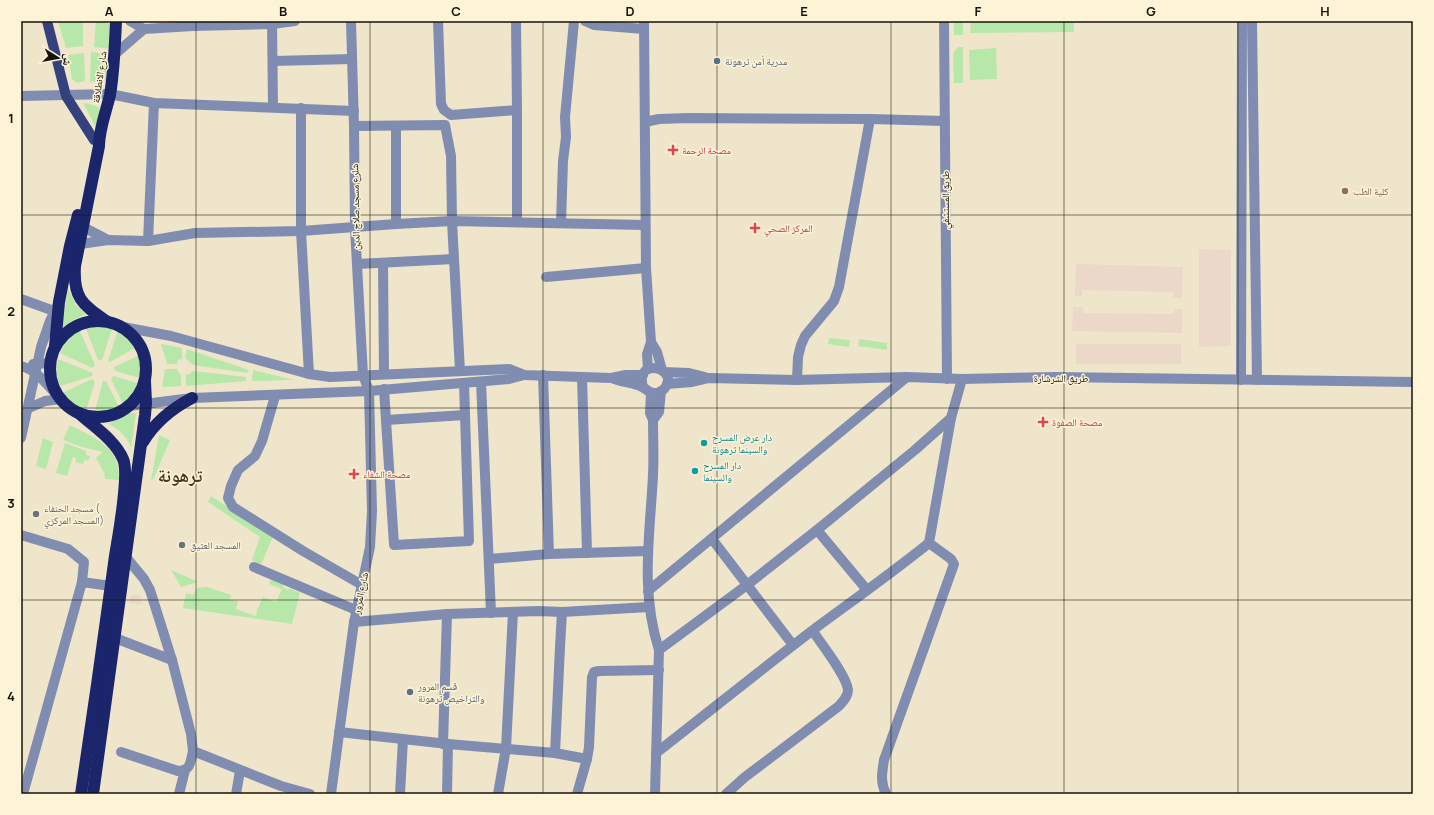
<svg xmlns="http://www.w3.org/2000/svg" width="1434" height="815" font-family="Manrope,'Noto Naskh Arabic',sans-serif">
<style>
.commercial{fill:#ebd8c8}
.green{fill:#b8e8a9}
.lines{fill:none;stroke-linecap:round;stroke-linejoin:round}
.minor{stroke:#818db0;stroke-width:10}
.major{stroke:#33427e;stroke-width:10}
.highway{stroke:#1b256b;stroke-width:12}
.grid{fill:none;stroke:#17130a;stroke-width:1;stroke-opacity:0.55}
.service-dot{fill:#5c6f8a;stroke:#fdf3d7;stroke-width:1.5}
.health-dot{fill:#e0444e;stroke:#fdf3d7;stroke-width:1.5}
.education-dot{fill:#8d6e63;stroke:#fdf3d7;stroke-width:1.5}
.culture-dot{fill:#0f9aa8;stroke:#fdf3d7;stroke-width:1.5}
.worship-dot{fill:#6b7280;stroke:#fdf3d7;stroke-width:1.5}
.labels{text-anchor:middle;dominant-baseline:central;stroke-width:3;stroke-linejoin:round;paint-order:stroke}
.service-label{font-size:10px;fill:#4e5e75;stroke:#fdf3d7;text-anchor:start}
.street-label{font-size:10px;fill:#17130a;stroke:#fdf3d7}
.health-label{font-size:10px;fill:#be3a42;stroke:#fdf3d7;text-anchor:start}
.education-label{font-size:10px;fill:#785e54;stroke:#fdf3d7;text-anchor:start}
.culture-label{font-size:10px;fill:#0d838f;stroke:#fdf3d7;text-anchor:start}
.worship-label{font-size:10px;fill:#5b616d;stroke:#fdf3d7;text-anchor:start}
.town-label{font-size:18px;font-weight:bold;fill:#423a23;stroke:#fdf3d7}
.neatline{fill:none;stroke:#17130a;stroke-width:1.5}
.grid-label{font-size:13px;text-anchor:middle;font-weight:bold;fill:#17130a}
</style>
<rect width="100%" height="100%" fill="#efe5ca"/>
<g class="commercial">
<polygon points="1199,249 1231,250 1231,346 1199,347"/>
<polygon points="1076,264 1183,267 1182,298 1173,298 1173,292 1082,290 1082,296 1075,296"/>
<polygon points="1073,307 1083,307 1083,313 1173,314 1174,309 1182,309 1182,333 1072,331"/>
<rect x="1076" y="344" width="105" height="20"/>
<polygon points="131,595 140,595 142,604 129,603"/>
</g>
<g class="green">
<polygon points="58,21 83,21 83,46 66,48"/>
<polygon points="96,21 106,22 113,27 111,49 94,47"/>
<rect x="954" y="21" width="9" height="14"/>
<polygon points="971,21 1074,21 1074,32 970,33"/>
<polygon points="958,47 963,47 963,83 954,83 953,53"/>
<polygon points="996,48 997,79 970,80 969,50"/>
<polygon points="91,52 111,54 106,80 104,81 90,82"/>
<polygon points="84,53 85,81 77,83 72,79 68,55"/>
<polygon points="83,103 90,104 98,107 101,113 96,128"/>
<polygon points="68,288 76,305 86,314 73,320 62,328"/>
<polygon points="102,324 113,326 102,360 98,360 85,326"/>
<path d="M79 329 95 365 92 368 60 353C64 344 70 334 79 329Z"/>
<polygon points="118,330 130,335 137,347 110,362 108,361"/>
<polygon points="829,338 850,340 849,347 828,344"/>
<polygon points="859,339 887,343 887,350 858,346"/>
<polygon points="161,344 182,348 182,359 178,360 177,364 167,364"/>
<polygon points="187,349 249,370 247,373 193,365 185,358"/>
<path d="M142 354H144C147 362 147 370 143 379L115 371 114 367Z"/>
<polygon points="58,359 93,373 92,376 58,387 56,373"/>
<polygon points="165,369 177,369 178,372 181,375 181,386 162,387"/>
<polygon points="253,370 294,380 252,381"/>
<polygon points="193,371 246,377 246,381 186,386 186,374 188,375"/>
<path d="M113 376 141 384C138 395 132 400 123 404L111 379Z"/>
<polygon points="92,379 95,382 85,413 70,405 60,394"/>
<path d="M103 381H106L120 409C111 413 103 416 94 414Z"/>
<path d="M126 413H136L131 448C127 436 119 430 109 424Z"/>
<path d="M70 425C96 439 120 446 119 480L105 479 104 472 96 458 103 452 82 447 63 440Z"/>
<polygon points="159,435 170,440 154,478 151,481"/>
<polygon points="43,438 53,442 46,469 36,466"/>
<polygon points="65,443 86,451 86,455 90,456 88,461 85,459 83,464 75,462 76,458 73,457 67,476 56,473"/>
<polygon points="211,496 273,536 261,565 252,560 260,537 208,502"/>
<polygon points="171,570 198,582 181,587"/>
<polygon points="272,577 283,584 283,587 288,590 289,588 300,593 292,624 183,608 186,593 193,595 197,588 207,587 231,595 230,600 238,601 236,609 256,616 257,610 263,597 276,602 282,589 269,584"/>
</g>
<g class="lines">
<g class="minor">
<polyline points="130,21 144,29 193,26 272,24 295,21"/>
<polyline points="272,21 273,107"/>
<polyline points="438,21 441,104 444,110 451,115 517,110"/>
<polyline points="516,21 517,110 517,222"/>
<polyline points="585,21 594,25 644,29"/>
<polyline points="644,21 646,268 651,342 647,354 648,369"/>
<polyline points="944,21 947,379"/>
<polyline points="1252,21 1257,380"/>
<polyline points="114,55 144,29"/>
<polyline points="273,61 352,59"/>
<polyline points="21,96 110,94 154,103 354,111"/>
<polyline points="301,108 301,231 309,374"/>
<polyline points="645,122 659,119 688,118 870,119 945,121"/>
<polyline points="354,126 445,125 451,156 452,221 460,371"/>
<polyline points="561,223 563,161 566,137 565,117 574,21"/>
<polyline points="396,224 452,221 645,225"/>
<polyline points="83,227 108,240"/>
<polyline points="148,241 154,103"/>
<polyline points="80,244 108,240 148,241 195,233 301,231 396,224 396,126"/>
<polyline points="383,263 384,374"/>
<polyline points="357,264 454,259"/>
<polyline points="546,277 646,268"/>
<polyline points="21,299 54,311"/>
<polyline points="123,327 171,336 309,374 330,377 509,369 524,375 611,378 626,375 643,375"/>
<polyline points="651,342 657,352 662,370"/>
<polyline points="33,364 50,363"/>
<path d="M21 366C37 370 46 384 57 395"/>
<polyline points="664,372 689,373 705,377"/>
<polyline points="543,375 549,554"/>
<polyline points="582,377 587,553"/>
<path d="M612 378C622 383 633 382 642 387 647 389 649 394 656 393 659 393 662 391 664 389 682 369 634 355 643 387"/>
<polyline points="797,380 798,357 801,345 805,336 834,301 839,287 870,119"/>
<polyline points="1241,380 1242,21"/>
<polyline points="481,382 491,613"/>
<polyline points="667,384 692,382 709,378 797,380 907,377 962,379 1056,377 1413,382"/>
<polyline points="384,389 394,545 469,541 464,383"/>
<path d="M651 393 650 413 653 420C653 438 654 456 653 475 650 536 640 590 659 650L655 794"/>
<polyline points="275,396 262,441 255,456 238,470 231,486 228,498 233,507 303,551 362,585"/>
<polyline points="129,406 192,398 369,391 509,379 524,375"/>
<polyline points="29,408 45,401 61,399"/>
<polyline points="386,420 465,415"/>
<polyline points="653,420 659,412 661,391"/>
<polyline points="21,438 41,347 50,321 57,306"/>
<polyline points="817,530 867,590"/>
<polyline points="21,535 68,549 84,562 82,582 23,794"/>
<polyline points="712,539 793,645"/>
<polyline points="126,557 144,579 150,590 172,660 191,734 193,751 281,786 310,794"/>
<polyline points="489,559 549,554 648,551"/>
<polyline points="254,567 356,610"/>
<polyline points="82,582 111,586"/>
<polyline points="648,591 907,377"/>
<polyline points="354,622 447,614 539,611 562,612 649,607"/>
<polyline points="115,638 172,660"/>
<polyline points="659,650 747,585 817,530 915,450 951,418 962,379"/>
<polyline points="339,732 448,744 555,753 587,759"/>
<polyline points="443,744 447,614"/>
<path d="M121 752 178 771C191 770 190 763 193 751"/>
<polyline points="555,753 560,647 562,612"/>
<path d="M656 753C710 711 763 668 817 627 855 599 893 572 929 543"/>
<polyline points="179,794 185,770"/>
<polyline points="236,794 240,771"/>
<polyline points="331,794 354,622 370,547 372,511 369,391 363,375 355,228 354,126 351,21"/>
<polyline points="400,794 403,739"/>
<polyline points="447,794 448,744"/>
<polyline points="498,794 506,748 513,612"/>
<polyline points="577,794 587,759 589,747 592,677 594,672 599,671 659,670"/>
<path d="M726 794 745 777 839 706C843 701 848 697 848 690 847 676 821 644 813 631"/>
<path d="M886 794C880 782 882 773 884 760L954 564 951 559 929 543 951 418"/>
</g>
<polyline class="major" points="47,21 66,96 94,140"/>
<g class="highway">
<circle cx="98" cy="369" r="48"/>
<path d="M106 321C82 304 73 298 75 266L99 146C99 129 106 112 110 95 114 71 115 46 116 21"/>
<polyline points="55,346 59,302 70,246 78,215"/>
<path d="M79 413C94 427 115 440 123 459 130 474 118 537 115 556 104 635 93 715 81 794"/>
<path d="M143 442C155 422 171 409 192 398"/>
<polyline points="93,794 145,415 146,403 145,381"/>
</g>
</g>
<path class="grid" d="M196 21V794M370 21V794M543 21V794M717 21V794M891 21V794M1064 21V794M1238 21V794M21 215H1413M21 408H1413M21 600H1413"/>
<g class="service-dot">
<circle cx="717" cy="61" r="4"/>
<circle cx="410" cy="692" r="4"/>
</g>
<g class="health-dot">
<path d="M671 144h4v4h4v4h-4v4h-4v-4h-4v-4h4z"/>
<path d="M753 222h4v4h4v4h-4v4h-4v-4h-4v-4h4z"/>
<path d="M1041 416h4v4h4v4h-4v4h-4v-4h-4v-4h4z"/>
<path d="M352 468h4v4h4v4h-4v4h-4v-4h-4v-4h4z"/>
</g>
<circle class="education-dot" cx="1345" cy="191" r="4"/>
<g class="culture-dot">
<circle cx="704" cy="443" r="4"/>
<circle cx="695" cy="471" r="4"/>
</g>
<g class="worship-dot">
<circle cx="36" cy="514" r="4"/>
<circle cx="182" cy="545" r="4"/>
</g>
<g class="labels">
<g class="service-label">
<text x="725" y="61">مدرية أمن ترهونة</text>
<text x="418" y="686">قسم المرور<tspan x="418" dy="12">والتراخيص ترهونة</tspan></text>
</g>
<g class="street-label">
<text transform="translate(99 77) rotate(-82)">شارع الانطلاقة</text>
<text transform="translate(945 200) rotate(-90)">طريق المستشفي</text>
<text transform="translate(355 207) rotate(-91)">شلرع مسجد صلاح الدين</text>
<text x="1061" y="378">طريق الشرشارة</text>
<text transform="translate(360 593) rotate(-78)">شارع المرور</text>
</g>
<g class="health-label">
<text x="682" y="150">مصحة الرحمة</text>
<text x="764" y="228">المركز الصحي</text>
<text x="1052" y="422">مصحة الصفوة</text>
<text x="363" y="474">مصحة الشفاء</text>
</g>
<g class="education-label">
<text x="1353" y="191">كلية الطب</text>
</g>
<g class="culture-label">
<text x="712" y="437">دار عرض المسرح<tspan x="712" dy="12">والسينما ترهونة</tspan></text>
<text x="703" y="465">دار المسرح<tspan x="703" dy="12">والسينما</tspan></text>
</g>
<g class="worship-label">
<text x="44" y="508">مسجد الحنفاء (<tspan x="44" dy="12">المسجد المركزي)</tspan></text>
<text x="190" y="545">المسجد العتيق</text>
</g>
<g class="town-label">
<text x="180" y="475">ترهونة</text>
</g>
</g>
<rect width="1434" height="815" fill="none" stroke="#fdf3d7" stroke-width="44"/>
<g transform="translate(58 58) rotate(101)" stroke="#fdf3d7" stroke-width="3" paint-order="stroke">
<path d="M0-3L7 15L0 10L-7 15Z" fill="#17130a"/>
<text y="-6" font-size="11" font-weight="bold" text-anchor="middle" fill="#17130a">ش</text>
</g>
<rect x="22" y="22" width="1390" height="771" class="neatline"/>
<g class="grid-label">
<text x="109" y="16">A</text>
<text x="283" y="16">B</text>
<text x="456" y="16">C</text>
<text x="630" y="16">D</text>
<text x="804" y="16">E</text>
<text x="978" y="16">F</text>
<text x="1151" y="16">G</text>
<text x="1325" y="16">H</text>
<text x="11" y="123">1</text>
<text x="11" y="316">2</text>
<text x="11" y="508">3</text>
<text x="11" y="701">4</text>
</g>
</svg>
